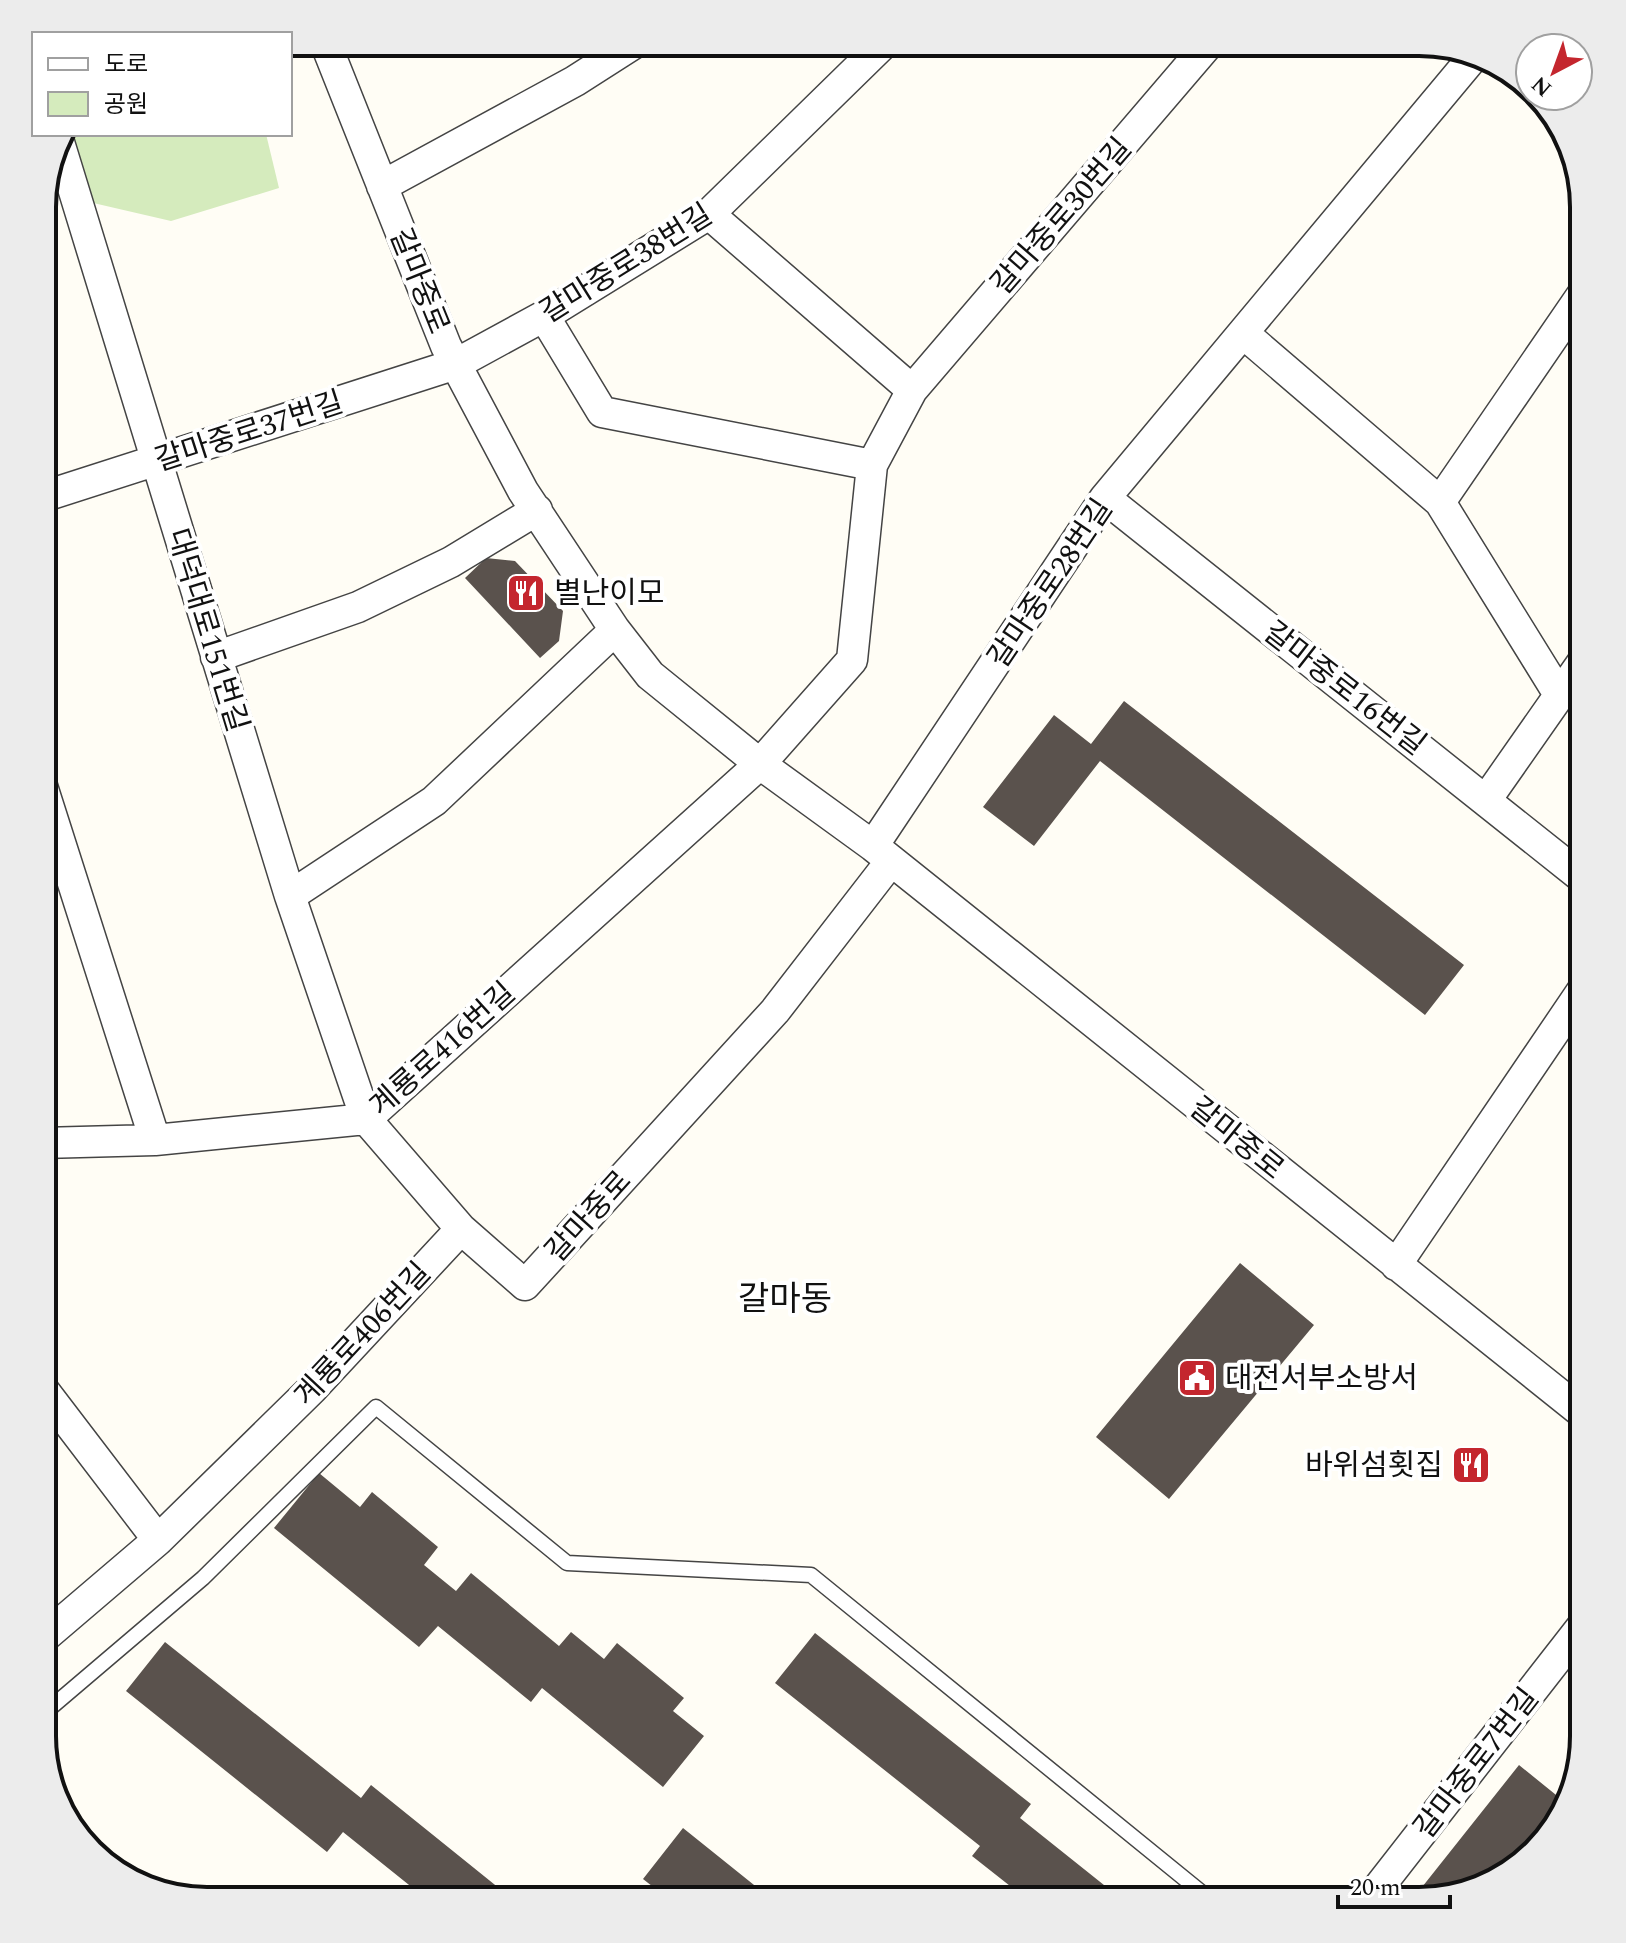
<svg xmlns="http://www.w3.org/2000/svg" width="1626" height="1943" viewBox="0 0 1626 1943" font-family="Spectral,'Noto Sans KR',serif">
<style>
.green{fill:#d5ebbd}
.building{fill:#5a524d}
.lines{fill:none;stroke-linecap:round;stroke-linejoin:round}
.lane-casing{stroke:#444;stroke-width:17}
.street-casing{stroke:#444;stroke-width:33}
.lane{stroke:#fff;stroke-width:14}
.street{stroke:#fff;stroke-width:30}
.labels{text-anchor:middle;stroke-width:8;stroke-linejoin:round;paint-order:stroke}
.street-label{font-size:30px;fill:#111;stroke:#fff}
.poi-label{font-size:30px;fill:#111;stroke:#fff;text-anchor:start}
.quarter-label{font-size:34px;fill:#111;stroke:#fff}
.rim{fill:none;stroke:#111;stroke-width:4}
</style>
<rect width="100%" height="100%" fill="#fffdf5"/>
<!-- green -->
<path class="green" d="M 63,134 L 266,134 L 279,188 L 171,221 L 76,199 Z"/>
<!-- building -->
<path class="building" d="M 486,558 L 515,561 L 563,611 L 559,641 L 540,658 L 465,578 Z
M 1124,701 L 1464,965 L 1425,1015 L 1100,761 L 1034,846 L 983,807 L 1054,715 L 1091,744 Z
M 1240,1263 L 1314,1325 L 1169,1499 L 1096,1437 Z
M 319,1473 L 360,1507 L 372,1492 L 438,1547 L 424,1565 L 456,1591 L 471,1573 L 559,1646 L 571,1632 L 604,1659 L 617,1643 L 684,1698 L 673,1711 L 704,1736 L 663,1787 L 542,1688 L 531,1702 L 438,1626 L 419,1647 L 274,1528 Z
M 815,1633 L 1031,1804 L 1020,1818 L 1124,1901 L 1029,1901 L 972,1856 L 980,1846 L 775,1683 Z
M 165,1642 L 361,1798 L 371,1785 L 515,1901 L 429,1901 L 343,1832 L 327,1852 L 126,1691 Z
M 1519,1765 L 1566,1803 L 1562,1818 L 1511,1873 L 1419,1901 L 1411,1901 Z
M 683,1828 L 774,1901 L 671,1901 L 643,1879 Z"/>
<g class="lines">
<defs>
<path id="lane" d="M 42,1715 L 203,1578 L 376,1407 L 567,1563 L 811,1575 L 1212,1901"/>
<path id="street" d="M 325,42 L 446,346 L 523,491 L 615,630 L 650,675 L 760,764 L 873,846 L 1584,1414
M 58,139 L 290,896 L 366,1119 L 461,1229 L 525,1285 L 775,1011 L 891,861
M 382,186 L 575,81 L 636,42
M 709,214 L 912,390
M 544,316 L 602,412 L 872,465
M 1243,333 L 1440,502 L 1560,696
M 42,497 L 456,364 L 544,316 L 709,214 L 885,42
M 1105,498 L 1584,879
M 1440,502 L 1584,292
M 216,657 L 358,607 L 451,562 L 537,510
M 42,786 L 155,1140
M 1486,800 L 1584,660
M 873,846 L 1105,498 L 1474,56
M 290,896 L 434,801 L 615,630
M 42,1143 L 155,1140 L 366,1119 L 760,764 L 852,660 L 872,465 L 912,390 L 1210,42
M 1396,1265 L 1584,988
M 42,1388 L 158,1540
M 42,1639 L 158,1540 L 312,1389 L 461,1229
M 1368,1901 L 1584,1624"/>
</defs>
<!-- lane casing -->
<use href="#lane" class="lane-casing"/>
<!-- street casing -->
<use href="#street" class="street-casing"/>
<!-- lane -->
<use href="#lane" class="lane"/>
<!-- street -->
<use href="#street" class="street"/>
</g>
<!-- icons -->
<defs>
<symbol id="restaurant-square" viewBox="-11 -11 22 22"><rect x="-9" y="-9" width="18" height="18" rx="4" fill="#c4262e" stroke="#fff"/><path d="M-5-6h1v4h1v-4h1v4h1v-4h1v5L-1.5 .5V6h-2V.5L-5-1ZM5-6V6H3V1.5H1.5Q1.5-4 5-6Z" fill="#fff"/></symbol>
<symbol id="civic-square" viewBox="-11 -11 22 22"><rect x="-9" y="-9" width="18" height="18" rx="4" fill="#c4262e" stroke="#fff"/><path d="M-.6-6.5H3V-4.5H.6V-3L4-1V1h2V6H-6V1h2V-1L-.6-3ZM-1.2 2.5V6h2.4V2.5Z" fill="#fff"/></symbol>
</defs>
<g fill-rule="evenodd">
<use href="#restaurant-square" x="504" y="571" width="44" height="44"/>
<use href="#civic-square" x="1175" y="1356" width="44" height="44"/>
<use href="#restaurant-square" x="1449" y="1443" width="44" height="44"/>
</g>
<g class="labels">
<!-- street labels -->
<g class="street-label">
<text transform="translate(1061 216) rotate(-49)" y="10">갈마중로30번길</text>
<text transform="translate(626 263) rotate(-32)" y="10">갈마중로38번길</text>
<text transform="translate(420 281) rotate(68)" y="10">갈마중로</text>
<text transform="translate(249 431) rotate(-18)" y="10">갈마중로37번길</text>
<text transform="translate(1050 583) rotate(-56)" y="10">갈마중로28번길</text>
<text transform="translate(208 630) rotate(73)" y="10">대덕대로151번길</text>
<text transform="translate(1345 688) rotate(38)" y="10">갈마중로16번길</text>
<text transform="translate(442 1049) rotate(-42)" y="10">계룡로416번길</text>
<text transform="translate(1237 1138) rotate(39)" y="10">갈마중로</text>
<text transform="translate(588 1216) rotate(-48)" y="10">갈마중로</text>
<text transform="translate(362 1334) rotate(-47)" y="10">계룡로406번길</text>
<text transform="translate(1476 1763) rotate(-52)" y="10">갈마중로7번길</text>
</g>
<!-- poi labels -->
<g class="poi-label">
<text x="554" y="603">별난이모</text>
<text x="1225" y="1388">대전서부소방서</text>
<text x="1443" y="1475" text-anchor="end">바위섬횟집</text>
</g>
<!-- quarter labels -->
<g class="quarter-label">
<text x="785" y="1310">갈마동</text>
</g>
</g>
<!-- crop -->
<path d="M0 0H1626V1943H0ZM207 56H1419A151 151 0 0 1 1570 207V1736A151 151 0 0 1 1419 1887H207A151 151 0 0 1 56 1736V207A151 151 0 0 1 207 56Z" fill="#ececec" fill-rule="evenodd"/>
<path class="rim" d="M207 56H1419A151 151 0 0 1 1570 207V1736A151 151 0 0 1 1419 1887H207A151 151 0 0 1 56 1736V207A151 151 0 0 1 207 56Z"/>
<!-- legend -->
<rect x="32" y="32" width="260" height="104" fill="#ffffff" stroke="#a0a0a0" stroke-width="2"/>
<rect x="48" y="58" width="40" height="12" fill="#ffffff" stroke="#a0a0a0" stroke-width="2"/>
<text x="104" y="72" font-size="24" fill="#111111">도로</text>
<rect x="48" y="92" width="40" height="24" fill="#d5ebbd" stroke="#a0a0a0" stroke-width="2"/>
<text x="104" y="112" font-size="24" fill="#111111">공원</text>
<!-- north arrow -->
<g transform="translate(1554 72) rotate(221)"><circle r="38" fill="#ffffff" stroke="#a0a0a0" stroke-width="2"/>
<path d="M0-6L14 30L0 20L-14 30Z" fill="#c4262e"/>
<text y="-12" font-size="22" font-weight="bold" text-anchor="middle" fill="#111111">N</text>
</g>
<!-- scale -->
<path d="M1338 1895v12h112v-12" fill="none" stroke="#111111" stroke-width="4"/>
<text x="1350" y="1895" font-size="24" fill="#111111" stroke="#ffffff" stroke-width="6" paint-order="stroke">20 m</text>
</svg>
